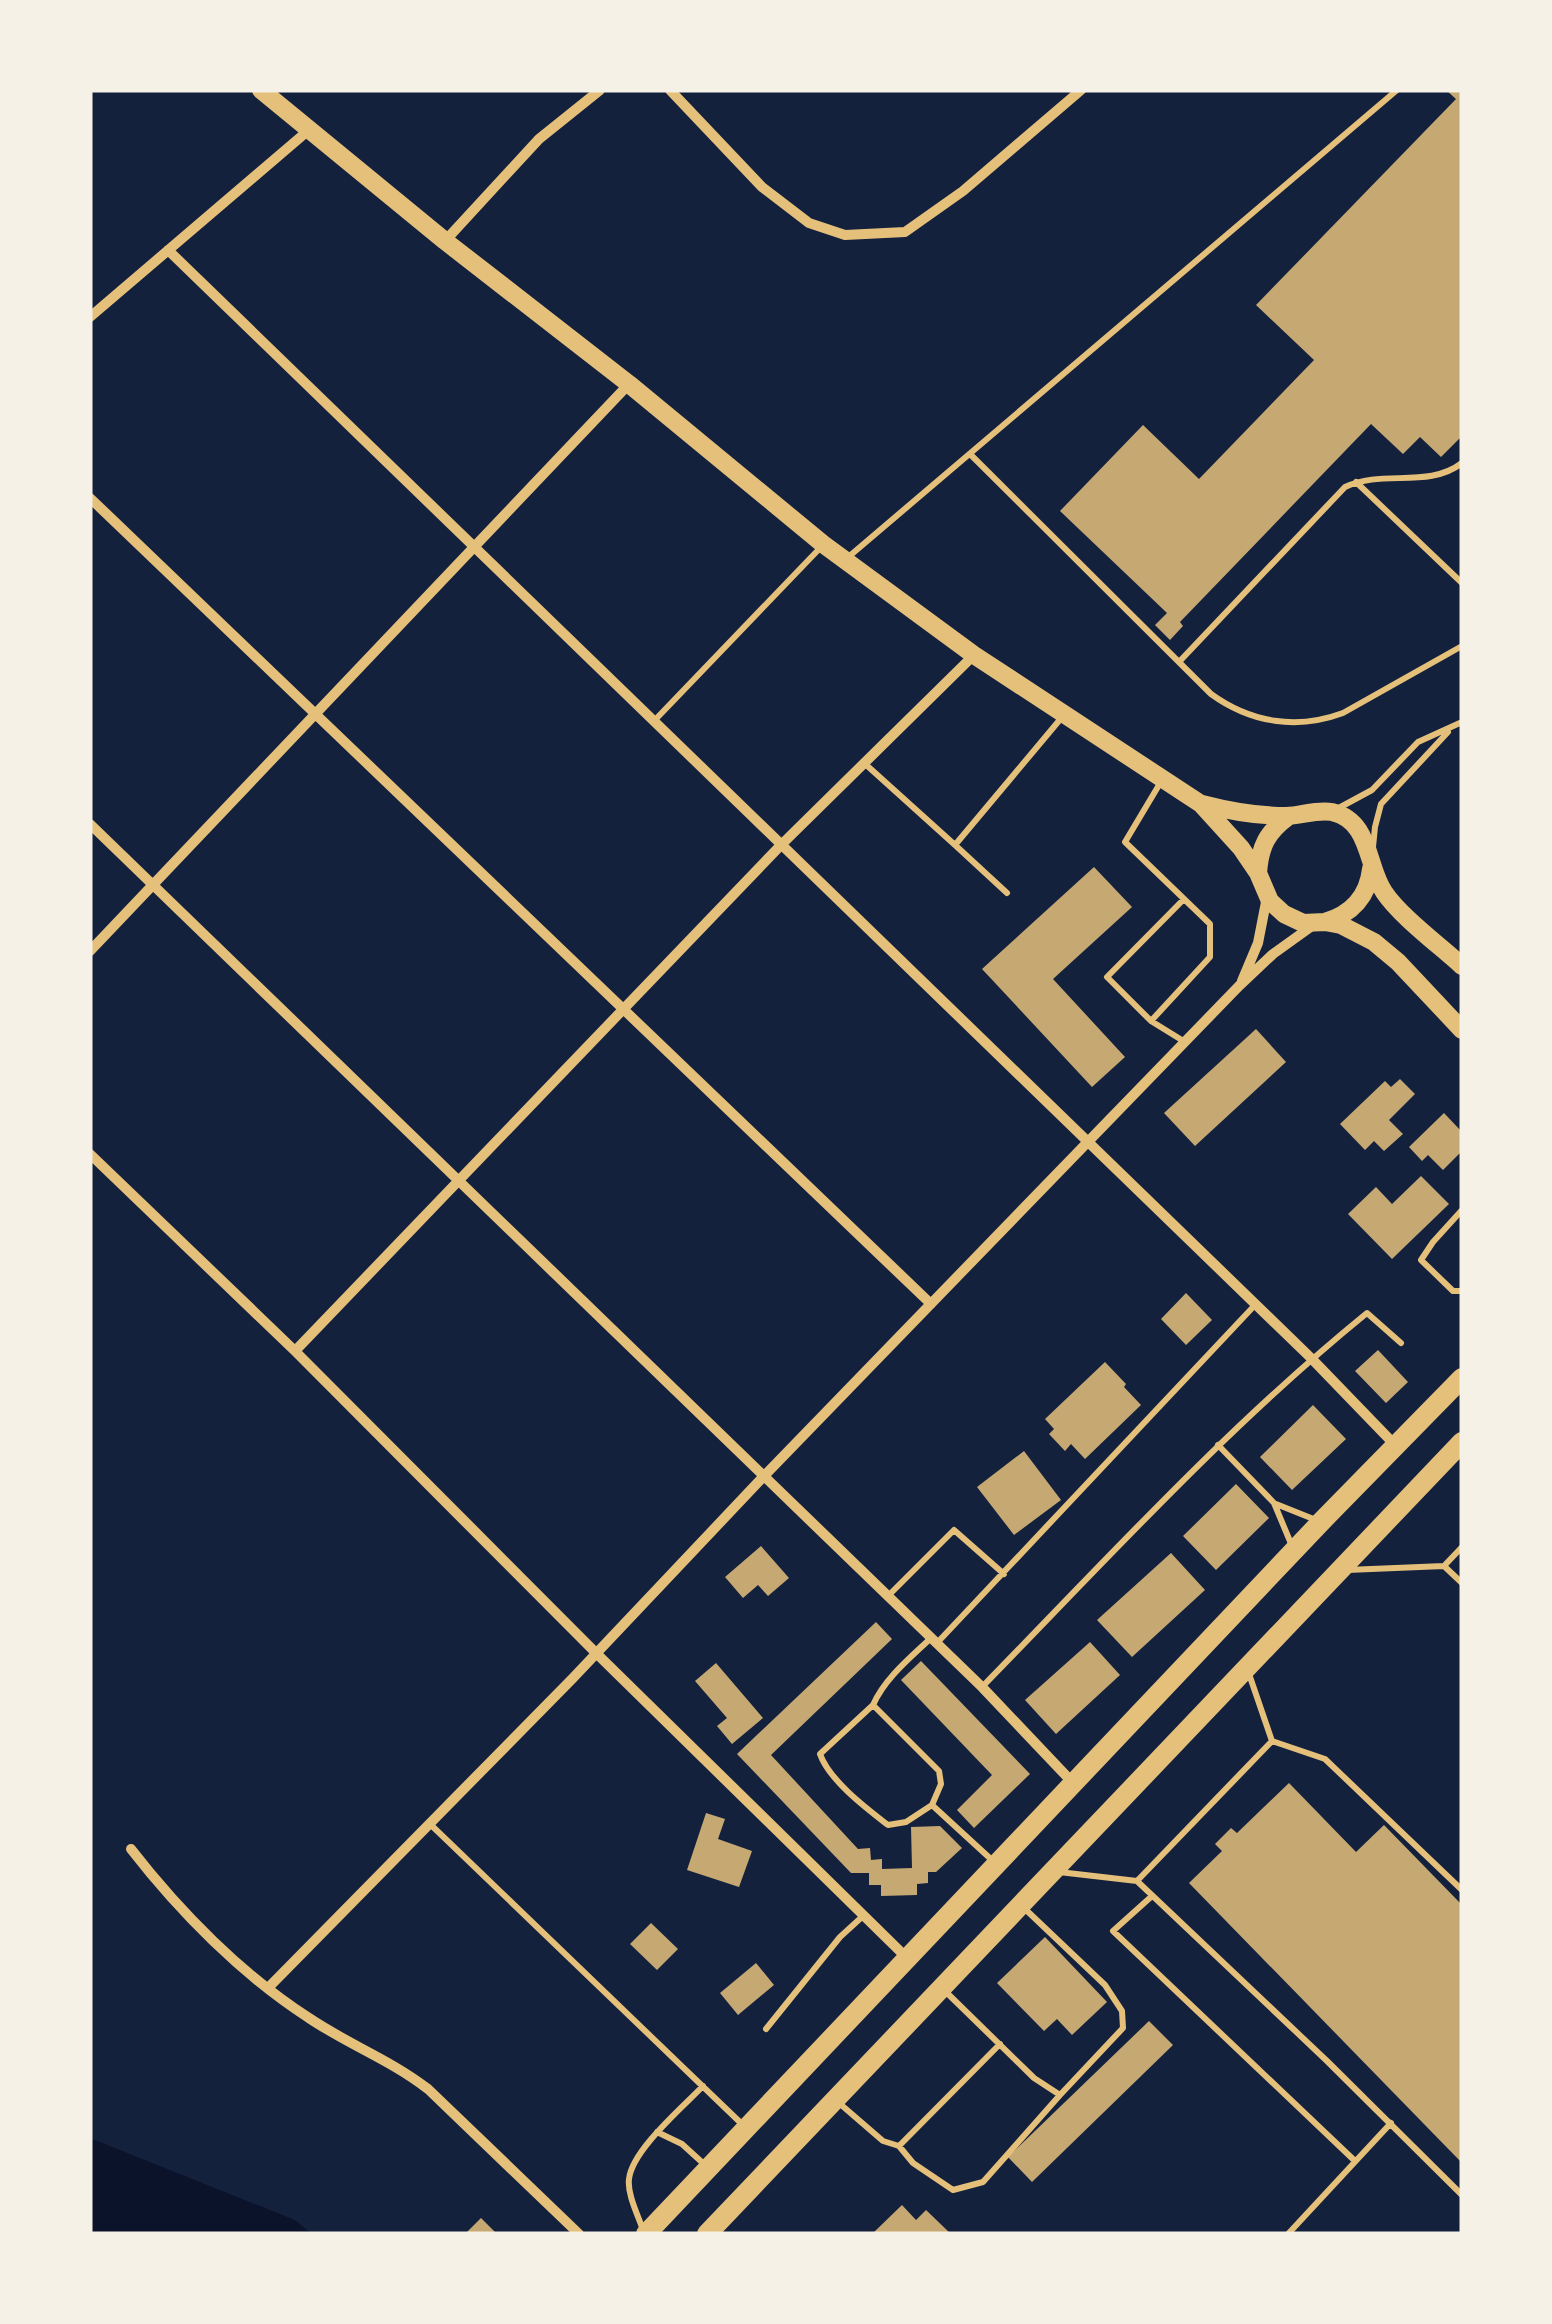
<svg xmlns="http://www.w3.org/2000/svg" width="1552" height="2324" viewBox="0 0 1552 2324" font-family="Rubik,sans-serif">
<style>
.water{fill:#0b132b}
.building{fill:#c6a872}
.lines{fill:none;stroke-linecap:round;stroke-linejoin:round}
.service{stroke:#e5c07b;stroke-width:6}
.minor{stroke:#e5c07b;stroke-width:10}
.secondary{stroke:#e5c07b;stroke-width:18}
.trunk{stroke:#e5c07b;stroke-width:20}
</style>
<rect width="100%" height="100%" fill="#14213d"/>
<!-- water -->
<path class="water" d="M 90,2138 L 295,2220 L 312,2234 L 90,2234 Z"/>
<!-- building -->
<path class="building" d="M 1446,90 L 1462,90 L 1462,436 L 1441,457 L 1420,437 L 1403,454 L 1371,424 L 1180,622 L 1183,626 L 1170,640 L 1155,625 L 1167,613 L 1060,511 L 1143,425 L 1199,479 L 1314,360 L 1256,305 L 1456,99 Z
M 1094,867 L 1132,907 L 1053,979 L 1125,1057 L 1092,1087 L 982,969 Z
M 1256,1029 L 1286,1062 L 1195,1146 L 1164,1113 Z
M 1400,1079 L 1415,1094 L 1389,1120 L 1403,1134 L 1384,1151 L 1374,1141 L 1365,1150 L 1340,1124 L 1385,1081 L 1391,1087 Z
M 1444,1113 L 1462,1132 L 1462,1151 L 1443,1170 L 1428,1155 L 1422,1161 L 1409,1147 Z
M 1421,1176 L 1449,1204 L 1392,1259 L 1348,1214 L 1376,1187 L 1392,1204 Z
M 1186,1293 L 1212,1320 L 1186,1345 L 1161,1319 Z
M 1378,1350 L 1408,1382 L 1386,1403 L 1355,1371 Z
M 1105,1362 L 1126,1384 L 1124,1387 L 1141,1405 L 1085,1459 L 1071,1444 L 1065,1451 L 1049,1434 L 1054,1429 L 1045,1419 Z
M 1313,1405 L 1346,1439 L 1292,1490 L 1260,1457 Z
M 1024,1451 L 1061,1500 L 1014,1535 L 977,1487 Z
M 1236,1484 L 1269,1518 L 1216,1570 L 1183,1536 Z
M 761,1546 L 789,1578 L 768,1596 L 758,1585 L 743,1598 L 725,1577 Z
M 1171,1553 L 1205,1590 L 1132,1657 L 1097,1620 Z
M 876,1622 L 892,1639 L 771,1755 L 858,1849 L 870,1848 L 871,1860 L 882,1859 L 882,1869 L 912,1868 L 911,1827 L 940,1826 L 962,1848 L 936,1872 L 928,1872 L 928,1883 L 917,1884 L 917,1895 L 881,1896 L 881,1885 L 869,1885 L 869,1873 L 851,1873 L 737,1754 Z
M 1090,1642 L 1120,1675 L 1056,1734 L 1025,1700 Z
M 921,1661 L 1030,1774 L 974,1828 L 957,1810 L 992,1775 L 901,1680 Z
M 716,1663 L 763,1718 L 732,1744 L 717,1726 L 727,1718 L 695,1681 Z
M 1289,1783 L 1356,1852 L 1384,1825 L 1462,1905 L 1462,2163 L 1189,1883 L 1222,1851 L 1215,1844 L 1231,1828 L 1237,1833 Z
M 706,1813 L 725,1819 L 718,1839 L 752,1851 L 739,1887 L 687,1870 Z
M 651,1923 L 678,1949 L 657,1970 L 630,1944 Z
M 1045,1937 L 1107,2002 L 1072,2035 L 1057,2019 L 1044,2031 L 997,1983 Z
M 756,1963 L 774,1985 L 738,2015 L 720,1993 Z
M 1149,2021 L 1173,2045 L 1032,2182 L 1008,2157 Z
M 902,2205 L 916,2220 L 926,2210 L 951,2234 L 872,2234 Z
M 481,2218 L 497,2234 L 465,2234 Z"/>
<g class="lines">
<!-- service -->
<path class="service" d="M 970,454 L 1211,694 C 1251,723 1297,730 1343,713 L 1462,646
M 1356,482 L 1462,583
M 846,559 L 1397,90
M 1179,662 L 1345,487 C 1383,469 1428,489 1462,463
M 654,721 L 822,546
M 863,762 L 955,845 L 1063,716
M 1162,780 L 1125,842 L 1210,924 L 1210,957 L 1151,1021 L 1185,1042
M 1335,810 L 1372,790 L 1418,742 L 1462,722
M 955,845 L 1007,893
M 1373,847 L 1375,827 L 1381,804 L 1448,732
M 1151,1021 L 1107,977 L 1184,899
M 1462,1210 L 1433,1242 L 1421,1260 L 1453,1291 L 1462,1291
M 1218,1445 L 1274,1503 L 1292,1546
M 1276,1504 L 1316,1520
M 1444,1566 L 1462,1583
M 1347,1570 L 1444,1566 L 1462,1547
M 888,1596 L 954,1530 L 1004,1574
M 931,1638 C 910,1658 885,1678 873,1705 L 939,1771 L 941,1784 L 932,1805 L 993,1861
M 937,1643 L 1255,1305
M 1248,1671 L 1272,1741
M 983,1686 C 1107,1559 1228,1426 1367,1313 L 1401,1343
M 873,1705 L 820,1754 C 829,1780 866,1808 888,1825 L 906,1822 L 932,1805
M 1272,1741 L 1325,1759 L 1462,1890
M 430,1824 L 745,2127
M 1059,1872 L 1137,1881 L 1327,2061 L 1462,2195
M 1137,1881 L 1272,1741
M 1152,1896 L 1113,1931 L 1355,2161
M 945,1991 L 1034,2078 L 1060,2095 L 1123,2028 L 1122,2011 L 1105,1985 L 1024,1908
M 766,2029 L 840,1937 L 863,1916
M 839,2103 L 883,2141 L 899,2146 L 913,2163 L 953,2190 L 983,2182 L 1060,2095
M 657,2132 L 682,2144 L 705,2165
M 899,2146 L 1000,2044
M 644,2233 C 639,2217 627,2195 629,2179 C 632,2150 683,2107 703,2086
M 1288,2234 L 1391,2123"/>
<!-- minor -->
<path class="minor" d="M 670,90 L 762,187 L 809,223 L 845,235 L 905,232 L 963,191 L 1081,90
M 445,241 L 539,139 L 600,90
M 168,250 L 1311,1358 L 1396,1446
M 90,317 L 310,129
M 90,498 L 931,1304
M 90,824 L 982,1687 L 1073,1783
M 90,951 L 629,384
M 1242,981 L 1258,943 L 1267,897
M 90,1154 L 295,1351 L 596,1653 L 908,1959
M 295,1351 L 781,845 L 974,655
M 131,1849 C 180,1912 242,1975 309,2018 C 349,2045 389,2059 428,2089 L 579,2234
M 268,1988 L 573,1678 L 764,1476 L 1239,986 L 1273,954 L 1312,926"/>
<!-- secondary -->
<path class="secondary" d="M 261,90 L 445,241 L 629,384 L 823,544 L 974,655 L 1201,804 L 1241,848 L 1258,873 L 1270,901 L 1284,914 L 1303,923 L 1325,922 L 1341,925 L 1374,942 L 1398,962 L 1462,1030
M 1202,804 C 1229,811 1257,816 1286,816 C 1301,816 1316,809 1332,812 C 1371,821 1366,865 1384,892 C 1400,916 1439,945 1462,966
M 1258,873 C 1260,846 1267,832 1289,816
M 1325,922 C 1352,914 1368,896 1371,869"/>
<!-- trunk -->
<path class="trunk" d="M 646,2234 L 1321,1522 L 1462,1378
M 707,2234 L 1462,1442"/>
</g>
<!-- border -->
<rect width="1552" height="2324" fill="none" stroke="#f6f1e7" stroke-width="185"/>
</svg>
